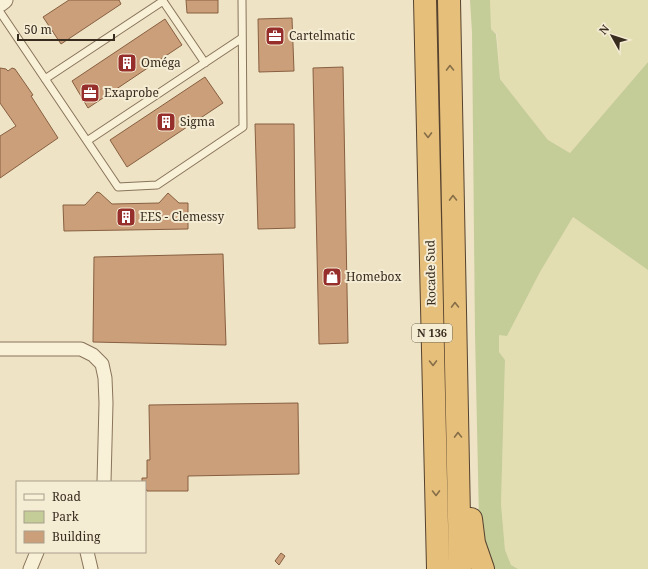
<svg xmlns="http://www.w3.org/2000/svg" width="648" height="569" viewBox="0 0 648 569" font-family="'Noto Serif',serif">
<style>
.farmland{fill:#e3ddb2}
.green{fill:#c4cc98}
.building{fill:#cb9f7a;stroke:#875f41}
.lines{fill:none;stroke-linecap:round;stroke-linejoin:round}
.service-casing{stroke:#88745b;stroke-width:9}
.minor-casing{stroke:#88745b;stroke-width:15}
.tertiary-casing{stroke:#88745b;stroke-width:19}
.trunk-casing{stroke:#56422f;stroke-width:24}
.service{stroke:#f8f0d7;stroke-width:7}
.minor{stroke:#f8f0d7;stroke-width:13}
.tertiary{stroke:#f8f0d7;stroke-width:17}
.trunk{stroke:#e6bf7a;stroke-width:22}
.oneway{stroke:#866e48}
.labels{text-anchor:middle;stroke-width:4;stroke-linejoin:round;paint-order:stroke}
.shield{fill:#f5ecd4;stroke:#716655;stroke-width:1}
.shield-label{font-size:11px;font-weight:bold;fill:#382c1f}
.poi-label{font-size:12px;fill:#382c1f;stroke:#f5ecd4;text-anchor:start}
.street-label{font-size:12px;fill:#382c1f;stroke:#f5ecd4}
</style>
<rect width="100%" height="100%" fill="#eee3c4"/>
<!-- farmland -->
<path class="farmland" d="M 490,0 L 648,0 L 648,62 L 570,153 L 548,140 L 500,79 L 497,34 L 491,29 Z
M 573,217 L 648,270 L 648,569 L 518,569 L 511,565 L 505,550 L 501,504 L 505,360 L 499,352 L 499,334 L 507,336 L 540,272 Z"/>
<!-- green -->
<path class="green" d="M 470,0 L 490,0 L 491,29 L 496,34 L 500,79 L 548,140 L 570,153 L 648,62 L 648,270 L 573,217 L 540,272 L 507,336 L 499,335 L 499,352 L 505,360 L 501,504 L 505,550 L 511,565 L 518,569 L 489,569 L 479,519 L 475,333 L 472,32 Z"/>
<!-- building -->
<path class="building" d="M 69,0 L 119,0 L 121,4 L 61,44 L 43,17 Z
M 186,0 L 218,0 L 218,13 L 187,13 Z
M 292,18 L 294,71 L 259,72 L 258,19 Z
M 165,19 L 182,45 L 88,108 L 72,81 Z
M 343,67 L 348,343 L 319,344 L 313,68 Z
M 0,68 L 6,69 L 8,71 L 12,68 L 15,69 L 33,95 L 31,96 L 58,138 L 0,178 L 0,136 L 16,126 L 0,103 Z
M 205,77 L 223,103 L 127,167 L 110,140 Z
M 255,124 L 294,124 L 295,228 L 258,229 Z
M 97,192 L 100,193 L 112,204 L 159,203 L 168,193 L 179,203 L 188,203 L 188,229 L 64,231 L 63,205 L 85,205 Z
M 223,254 L 226,345 L 93,342 L 94,257 Z
M 298,403 L 299,474 L 188,476 L 188,491 L 147,491 L 147,490 L 145,490 L 145,482 L 142,482 L 142,478 L 147,478 L 147,460 L 150,460 L 149,405 Z
M 281,553 L 285,556 L 279,565 L 275,561 Z"/>
<g class="lines">
<defs>
<path id="service" d="M 0,12 L 118,187 L 157,185 L 243,127 L 242,0
M 45,79 L 163,1 L 205,63
M 87,141 L 242,38"/>
<path id="minor" d="M 0,349 L 81,349 L 93,355 L 102,364 L 105,378 L 106,403 L 104,482
M 87,552 L 91,569
M 30,569 L 37,552"/>
<path id="tertiary" d="M 0,3 L 4,0"/>
<path id="trunk" d="M 425,0 L 438,569
M 449,0 L 460,569
M 471,519 L 474,543 L 483,569"/>
</defs>
<!-- service casing -->
<use href="#service" class="service-casing"/>
<!-- minor casing -->
<use href="#minor" class="minor-casing"/>
<!-- tertiary casing -->
<use href="#tertiary" class="tertiary-casing"/>
<!-- trunk casing -->
<use href="#trunk" class="trunk-casing"/>
<!-- service -->
<use href="#service" class="service"/>
<!-- minor -->
<use href="#minor" class="minor"/>
<!-- tertiary -->
<use href="#tertiary" class="tertiary"/>
<!-- trunk -->
<use href="#trunk" class="trunk"/>
</g>
<!-- one-way arrows -->
<defs><path id="oneway-chevron" d="M-2-3.5L2.5 0L-2 3.5" fill="none" stroke-width="1.6" stroke-linecap="round" stroke-linejoin="round"/></defs>
<g class="oneway">
<use href="#oneway-chevron" transform="translate(450 68) rotate(-91)"/>
<use href="#oneway-chevron" transform="translate(428 135) rotate(89)"/>
<use href="#oneway-chevron" transform="translate(453 198) rotate(-91)"/>
<use href="#oneway-chevron" transform="translate(455 305) rotate(-91)"/>
<use href="#oneway-chevron" transform="translate(433 363) rotate(89)"/>
<use href="#oneway-chevron" transform="translate(458 435) rotate(-91)"/>
<use href="#oneway-chevron" transform="translate(436 493) rotate(89)"/>
</g>
<!-- icons -->
<defs>
<symbol id="office-square" viewBox="-11 -11 22 22"><rect x="-9" y="-9" width="18" height="18" rx="4" fill="#962e2b" stroke="#f5ecd4"/><path d="M-6-3h4V-5.5h4V-3h4V5H-6ZM-1-4.5V-3h2v-1.5ZM-6 0V1H6V0Z" fill="#fff"/></symbol>
<symbol id="building-square" viewBox="-11 -11 22 22"><rect x="-9" y="-9" width="18" height="18" rx="4" fill="#962e2b" stroke="#f5ecd4"/><path d="M-4-6H4V6H1V3H-1V6H-4ZM-2.5-4.3h1.7v1.8h-1.7ZM.8-4.3h1.7v1.8H.8ZM-2.5-1h1.7V.8h-1.7ZM.8-1h1.7V.8H.8Z" fill="#fff"/></symbol>
<symbol id="shop-square" viewBox="-11 -11 22 22"><rect x="-9" y="-9" width="18" height="18" rx="4" fill="#962e2b" stroke="#f5ecd4"/><path d="M-5-2.5h2.3a2.7 3.5 0 0 1 5.4 0H5L5.5 6h-11ZM-1.5-2.5h3a1.5 2.3 0 0 0-3 0Z" fill="#fff"/></symbol>
</defs>
<g fill-rule="evenodd">
<use href="#office-square" x="264" y="25" width="22" height="22"/>
<use href="#building-square" x="116" y="52" width="22" height="22"/>
<use href="#office-square" x="79" y="82" width="22" height="22"/>
<use href="#building-square" x="155" y="111" width="22" height="22"/>
<use href="#building-square" x="115" y="206" width="22" height="22"/>
<use href="#shop-square" x="321" y="266" width="22" height="22"/>
</g>
<g class="labels">
<!-- shield labels -->
<rect class="shield" x="412" y="324" width="40" height="18" rx="3"/>
<g class="shield-label">
<text x="432" y="337">N 136</text>
</g>
<!-- poi labels -->
<g class="poi-label">
<text x="289" y="40">Cartelmatic</text>
<text x="141" y="67">Oméga</text>
<text x="104" y="97">Exaprobe</text>
<text x="180" y="126">Sigma</text>
<text x="140" y="221">EES - Clemessy</text>
<text x="346" y="281">Homebox</text>
</g>
<!-- street labels -->
<g class="street-label">
<text transform="translate(431 273) rotate(-91)" y="4">Rocade Sud</text>
</g>
</g>
<!-- legend -->
<rect x="16" y="481" width="130" height="72" fill="#f5ecd4" stroke="#a99f8c"/>
<rect x="24" y="494" width="20" height="6" fill="#f8f0d7" stroke="#a99f8c"/>
<text x="52" y="501" font-size="12" fill="#382c1f">Road</text>
<rect x="24" y="511" width="20" height="12" fill="#c4cc98" stroke="#a99f8c"/>
<text x="52" y="521" font-size="12" fill="#382c1f">Park</text>
<rect x="24" y="531" width="20" height="12" fill="#cb9f7a" stroke="#a99f8c"/>
<text x="52" y="541" font-size="12" fill="#382c1f">Building</text>
<!-- north arrow -->
<g transform="translate(612 36) rotate(309)" stroke="#f5ecd4" stroke-width="3" paint-order="stroke">
<path d="M0-3L7 15L0 10L-7 15Z" fill="#382c1f"/>
<text y="-6" font-size="11" font-weight="bold" text-anchor="middle" fill="#382c1f">N</text>
</g>
<!-- scale -->
<path d="M18 34v6h96v-6" fill="none" stroke="#382c1f" stroke-width="2"/>
<text x="24" y="34" font-size="12" fill="#382c1f" stroke="#f5ecd4" stroke-width="3" paint-order="stroke">50 m</text>
</svg>
